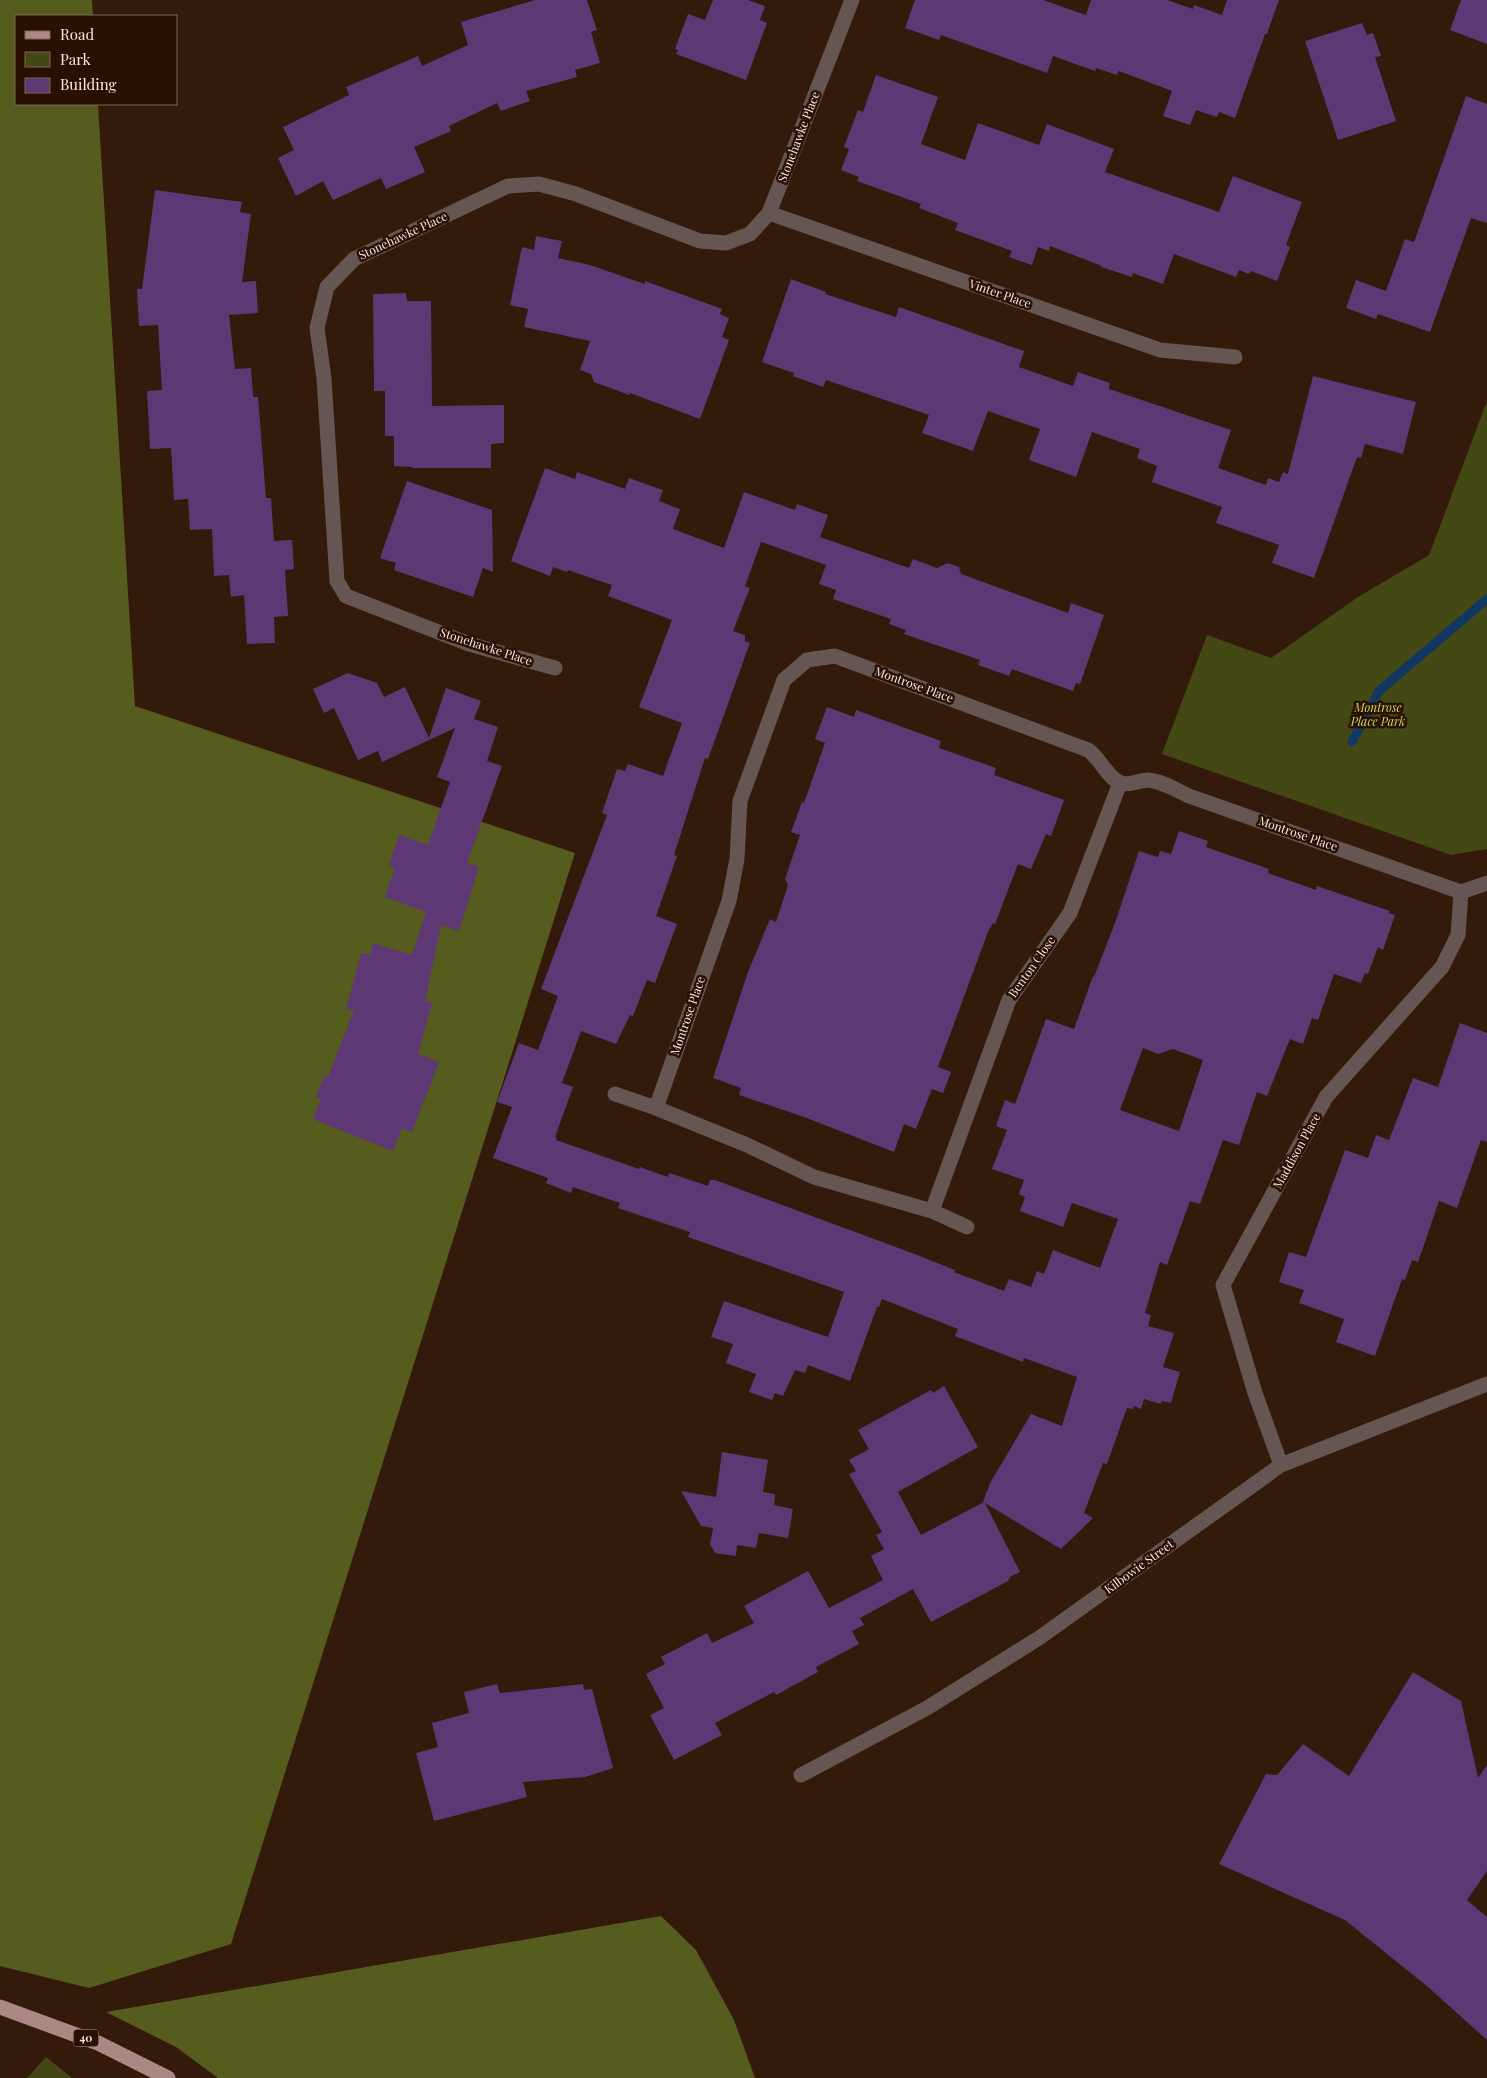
<svg xmlns="http://www.w3.org/2000/svg" width="1487" height="2078" viewBox="0 0 1487 2078" font-family="'Playfair Display',serif">
<style>
.green{fill:#434815}
.forest{fill:#565c1d}
.lines{fill:none;stroke-linecap:round;stroke-linejoin:round}
.stream{stroke:#103862;stroke-width:9}
.building{fill:#5e3775;fill-rule:evenodd}
.street{stroke:#655654;stroke-width:15}
.primary{stroke:#aa8985;stroke-width:15}
.labels{text-anchor:middle;stroke-width:5;stroke-linejoin:round;paint-order:stroke}
.shield{fill:#291003;stroke:#bba79d;stroke-width:1}
.shield-label{font-size:11px;font-weight:bold;fill:#fae8df}
.street-label{font-size:12px;fill:#fae8df;stroke:#291003}
.park-label{font-size:12px;font-style:italic;fill:#cbd767;stroke:#291003}
</style>
<rect width="100%" height="100%" fill="#331a0b"/>
<!-- green -->
<path class="green" d="M 1487,401 L 1487,849 L 1451,855 L 1162,754 L 1207,635 L 1271,658 L 1358,597 L 1429,555 Z
M 46,2057 L 72,2078 L 27,2078 Z"/>
<!-- forest -->
<path class="forest" d="M 0,0 L 92,0 L 93,16 L 16,16 L 16,104 L 98,104 L 135,706 L 575,853 L 231,1944 L 89,1988 L 0,1966 Z
M 661,1916 L 696,1950 L 734,2020 L 755,2078 L 218,2078 L 176,2047 L 106,2012 Z"/>
<g class="lines">
<!-- stream -->
<path class="stream" d="M 1352,742 L 1379,691 L 1487,599"/>
</g>
<!-- building -->
<path class="building" d="M 535,0 L 587,0 L 597,30 L 591,32 L 600,63 L 575,70 L 577,77 L 526,91 L 530,101 L 501,111 L 497,103 L 449,126 L 451,131 L 414,147 L 425,172 L 386,189 L 381,178 L 333,200 L 323,181 L 296,196 L 278,158 L 294,150 L 283,127 L 349,95 L 346,87 L 418,56 L 422,66 L 468,45 L 461,22 Z
M 713,0 L 748,0 L 765,6 L 760,20 L 767,23 L 746,80 L 676,54 L 678,50 L 675,49 L 688,14 L 705,20 Z
M 915,0 L 1043,0 L 1086,15 L 1091,0 L 1167,0 L 1193,9 L 1194,5 L 1222,15 L 1227,0 L 1279,0 L 1267,34 L 1265,34 L 1235,118 L 1219,112 L 1217,117 L 1196,110 L 1190,125 L 1163,116 L 1172,91 L 1119,71 L 1117,75 L 1096,68 L 1095,71 L 1053,56 L 1047,73 L 941,35 L 939,40 L 905,28 Z
M 1461,0 L 1487,0 L 1487,44 L 1450,30 Z
M 1362,23 L 1367,35 L 1373,33 L 1381,56 L 1375,57 L 1396,121 L 1338,140 L 1305,41 Z
M 876,75 L 938,97 L 921,144 L 965,160 L 978,123 L 1039,145 L 1047,124 L 1114,149 L 1105,172 L 1219,212 L 1233,176 L 1302,202 L 1286,245 L 1290,247 L 1277,281 L 1251,271 L 1249,274 L 1239,270 L 1236,277 L 1174,254 L 1163,284 L 1133,273 L 1132,277 L 1101,267 L 1102,266 L 1050,246 L 1049,251 L 1038,247 L 1032,265 L 1009,257 L 1012,251 L 955,230 L 958,223 L 919,208 L 921,204 L 857,181 L 859,177 L 841,170 L 849,149 L 844,147 L 858,110 L 863,112 Z
M 1466,96 L 1487,104 L 1487,223 L 1471,218 L 1430,332 L 1378,314 L 1376,319 L 1346,308 L 1356,280 L 1386,291 L 1405,239 L 1414,242 Z
M 155,190 L 242,202 L 240,212 L 251,214 L 242,282 L 256,281 L 258,313 L 229,315 L 235,369 L 251,368 L 253,397 L 258,397 L 266,498 L 271,498 L 274,541 L 292,540 L 294,569 L 285,570 L 288,616 L 274,617 L 275,643 L 247,644 L 244,595 L 231,597 L 229,575 L 214,576 L 212,529 L 190,530 L 188,499 L 174,500 L 171,448 L 150,449 L 147,391 L 162,390 L 158,325 L 139,326 L 137,289 L 142,289 Z
M 536,236 L 562,241 L 558,258 L 590,265 L 645,284 L 645,281 L 722,309 L 720,314 L 729,318 L 722,337 L 729,340 L 700,419 L 630,393 L 629,395 L 594,382 L 591,374 L 580,370 L 590,341 L 524,327 L 528,309 L 510,305 L 522,247 L 534,250 Z
M 791,279 L 826,292 L 825,294 L 896,317 L 899,307 L 1024,351 L 1019,367 L 1073,386 L 1078,372 L 1110,383 L 1109,389 L 1231,430 L 1218,468 L 1266,485 L 1268,478 L 1279,482 L 1283,472 L 1288,474 L 1313,376 L 1416,402 L 1403,454 L 1365,444 L 1361,458 L 1357,457 L 1314,578 L 1272,563 L 1279,545 L 1216,523 L 1222,507 L 1152,482 L 1157,466 L 1137,458 L 1140,449 L 1092,432 L 1076,477 L 1029,460 L 1040,429 L 988,411 L 973,451 L 922,433 L 929,415 L 826,380 L 823,387 L 793,376 L 794,373 L 762,362 Z
M 406,293 L 407,301 L 431,301 L 432,406 L 504,405 L 504,443 L 491,444 L 491,468 L 412,468 L 412,467 L 394,466 L 394,436 L 385,436 L 385,391 L 374,391 L 373,294 Z
M 545,468 L 575,479 L 577,472 L 625,489 L 629,478 L 663,490 L 659,501 L 680,509 L 673,529 L 724,548 L 744,492 L 795,510 L 797,504 L 828,515 L 820,537 L 909,568 L 913,559 L 937,568 L 948,563 L 959,567 L 961,574 L 1068,613 L 1071,603 L 1104,615 L 1080,684 L 1076,683 L 1073,691 L 1012,669 L 1009,676 L 978,665 L 980,660 L 904,634 L 906,630 L 889,624 L 891,619 L 833,599 L 836,590 L 819,584 L 826,565 L 761,542 L 745,586 L 750,588 L 733,631 L 745,635 L 745,641 L 750,643 L 708,759 L 705,758 L 674,855 L 677,856 L 656,916 L 677,924 L 655,983 L 647,980 L 633,1016 L 630,1015 L 616,1044 L 581,1031 L 562,1083 L 573,1087 L 555,1137 L 557,1138 L 556,1140 L 639,1169 L 640,1167 L 668,1177 L 669,1173 L 708,1186 L 710,1180 L 715,1180 L 912,1253 L 955,1270 L 954,1272 L 1004,1291 L 1009,1279 L 1031,1287 L 1037,1271 L 1044,1274 L 1053,1250 L 1100,1268 L 1118,1219 L 1072,1203 L 1063,1227 L 1020,1211 L 1025,1197 L 1019,1194 L 1024,1180 L 992,1169 L 1007,1130 L 996,1126 L 1005,1100 L 1015,1104 L 1046,1019 L 1074,1029 L 1093,976 L 1094,977 L 1115,923 L 1139,851 L 1158,857 L 1160,851 L 1171,854 L 1179,831 L 1208,841 L 1206,847 L 1269,869 L 1268,873 L 1316,890 L 1317,886 L 1390,911 L 1389,913 L 1395,915 L 1383,950 L 1378,947 L 1368,974 L 1365,973 L 1361,983 L 1334,974 L 1318,1020 L 1312,1018 L 1303,1044 L 1290,1039 L 1267,1096 L 1257,1092 L 1239,1145 L 1223,1140 L 1200,1204 L 1190,1201 L 1167,1265 L 1160,1262 L 1145,1313 L 1151,1315 L 1148,1326 L 1174,1333 L 1163,1367 L 1180,1372 L 1171,1403 L 1162,1401 L 1161,1404 L 1144,1399 L 1141,1409 L 1134,1406 L 1133,1409 L 1127,1408 L 1107,1464 L 1103,1463 L 1084,1513 L 1093,1518 L 1061,1549 L 985,1503 L 1020,1572 L 1010,1577 L 1008,1581 L 931,1622 L 913,1589 L 860,1618 L 864,1625 L 852,1631 L 859,1644 L 816,1667 L 818,1672 L 776,1695 L 774,1692 L 715,1723 L 722,1735 L 674,1760 L 650,1715 L 664,1708 L 646,1674 L 665,1664 L 661,1657 L 707,1633 L 712,1643 L 754,1623 L 744,1606 L 808,1571 L 829,1608 L 883,1580 L 871,1556 L 884,1549 L 876,1535 L 882,1532 L 849,1474 L 856,1471 L 849,1460 L 869,1449 L 858,1430 L 931,1390 L 933,1393 L 944,1386 L 978,1447 L 898,1492 L 921,1535 L 984,1502 L 983,1502 L 990,1483 L 1031,1414 L 1062,1426 L 1077,1377 L 1024,1358 L 1023,1362 L 955,1336 L 958,1329 L 882,1299 L 879,1307 L 877,1307 L 850,1381 L 808,1365 L 805,1373 L 795,1370 L 783,1396 L 775,1393 L 772,1400 L 749,1392 L 756,1374 L 726,1363 L 733,1344 L 711,1337 L 724,1301 L 828,1337 L 844,1292 L 688,1237 L 690,1232 L 618,1208 L 620,1203 L 573,1187 L 571,1193 L 546,1183 L 548,1178 L 493,1158 L 512,1107 L 497,1102 L 519,1043 L 538,1050 L 558,996 L 541,989 L 607,815 L 602,813 L 617,769 L 625,771 L 628,764 L 663,776 L 682,723 L 639,707 L 672,620 L 608,596 L 612,585 L 568,570 L 567,572 L 553,567 L 550,576 L 511,561 ZM 1143,1048 L 1158,1054 L 1173,1049 L 1203,1060 L 1179,1131 L 1120,1110 Z
M 407,481 L 492,510 L 493,572 L 483,568 L 473,597 L 394,570 L 396,563 L 380,558 Z
M 348,673 L 377,683 L 384,697 L 405,687 L 429,738 L 446,688 L 481,701 L 474,719 L 498,727 L 487,761 L 502,766 L 467,863 L 479,867 L 459,931 L 441,925 L 425,1001 L 432,1003 L 418,1054 L 439,1062 L 412,1132 L 402,1128 L 393,1151 L 313,1119 L 321,1099 L 316,1097 L 325,1075 L 328,1077 L 354,1010 L 346,1009 L 361,953 L 370,955 L 373,943 L 412,955 L 426,912 L 385,897 L 395,868 L 389,865 L 399,835 L 428,845 L 450,782 L 437,777 L 455,728 L 382,762 L 378,751 L 358,760 L 334,708 L 324,713 L 313,689 Z
M 827,707 L 854,717 L 856,710 L 941,741 L 939,748 L 996,768 L 994,775 L 1064,800 L 1051,836 L 1046,834 L 1031,869 L 1018,864 L 995,924 L 993,923 L 988,932 L 938,1067 L 951,1072 L 943,1093 L 932,1089 L 916,1129 L 904,1124 L 894,1152 L 804,1117 L 739,1095 L 741,1088 L 713,1078 L 748,972 L 770,919 L 776,922 L 788,885 L 785,879 L 800,835 L 791,832 L 802,802 L 804,803 L 825,743 L 815,739 Z
M 1460,1023 L 1487,1033 L 1487,1142 L 1481,1140 L 1457,1208 L 1439,1201 L 1418,1262 L 1412,1260 L 1405,1280 L 1402,1279 L 1375,1356 L 1336,1342 L 1344,1319 L 1299,1303 L 1304,1290 L 1279,1282 L 1289,1252 L 1306,1257 L 1345,1150 L 1368,1158 L 1376,1135 L 1389,1140 L 1413,1078 L 1438,1087 Z
M 722,1452 L 768,1460 L 763,1492 L 775,1494 L 774,1505 L 793,1509 L 788,1538 L 759,1533 L 756,1548 L 737,1545 L 736,1556 L 715,1553 L 710,1544 L 713,1528 L 701,1526 L 681,1491 L 716,1497 Z
M 1413,1672 L 1461,1701 L 1478,1778 L 1487,1765 L 1487,1871 L 1467,1900 L 1487,1917 L 1487,2040 L 1428,1987 L 1345,1920 L 1219,1864 L 1266,1774 L 1277,1775 L 1303,1744 L 1349,1776 Z
M 497,1684 L 500,1693 L 583,1684 L 584,1690 L 592,1689 L 613,1768 L 585,1777 L 523,1782 L 527,1797 L 434,1821 L 416,1753 L 438,1747 L 432,1723 L 469,1713 L 464,1692 Z"/>
<g class="lines">
<!-- street -->
<path class="street" d="M 769,213 L 1160,350 L 1235,357
M 555,668 L 469,644 L 346,596 L 337,581 L 324,378 L 317,328 L 327,287 L 354,259 L 508,186 L 539,184 L 576,194 L 700,241 L 726,243 L 750,234 L 769,213 L 852,0
M 615,1094 L 656,1108 L 747,1145 L 814,1177 L 932,1211 L 967,1227
M 656,1108 L 729,901 L 737,859 L 740,801 L 784,680 L 807,660 L 835,656 L 1088,750 C 1101,759 1107,778 1121,783 C 1130,786 1139,780 1148,780 C 1162,781 1176,790 1189,796 L 1461,892
M 932,1211 L 1009,1000 L 1070,913 L 1120,783
M 1281,1465 L 1255,1393 L 1223,1285 L 1326,1097 L 1442,967 L 1458,935 L 1461,892 L 1487,883
M 801,1775 L 927,1708 L 1039,1638 L 1281,1465 L 1487,1384"/>
<!-- primary -->
<path class="primary" d="M 0,2007 L 98,2043 L 168,2078"/>
</g>
<g class="labels">
<!-- shield labels -->
<rect class="shield" x="73.5" y="2029.5" width="25" height="17" rx="4"/>
<g class="shield-label">
<text x="86" y="2042">40</text>
</g>
<!-- street labels -->
<g class="street-label">
<text transform="translate(799 137) rotate(-69)" y="4">Stonehawke Place</text>
<text transform="translate(403 236) rotate(-25)" y="4">Stonehawke Place</text>
<text transform="translate(1000 294) rotate(19)" y="4">Vinter Place</text>
<text transform="translate(486 647) rotate(18)" y="4">Stonehawke Place</text>
<text transform="translate(914 685) rotate(20)" y="4">Montrose Place</text>
<text transform="translate(1298 834) rotate(19)" y="4">Montrose Place</text>
<text transform="translate(1032 967) rotate(-55)" y="4">Benton Close</text>
<text transform="translate(688 1016) rotate(-71)" y="4">Montrose Place</text>
<text transform="translate(1297 1151) rotate(-61)" y="4">Maddison Place</text>
<text transform="translate(1139 1567) rotate(-36)" y="4">Kilbowie Street</text>
</g>
<!-- park labels -->
<g class="park-label">
<text x="1378" y="712">Montrose<tspan x="1378" dy="14">Place Park</tspan></text>
</g>
</g>
<!-- legend -->
<rect x="15" y="15" width="162" height="90" fill="#291003" stroke="#7d665b"/>
<rect x="25" y="31" width="25" height="8" fill="#aa8985" stroke="#7d665b"/>
<text x="60" y="40" font-size="15" fill="#fae8df">Road</text>
<rect x="25" y="52" width="25" height="15" fill="#434815" stroke="#7d665b"/>
<text x="60" y="65" font-size="15" fill="#fae8df">Park</text>
<rect x="25" y="78" width="25" height="15" fill="#5e3775" stroke="#7d665b"/>
<text x="60" y="90" font-size="15" fill="#fae8df">Building</text>
</svg>
